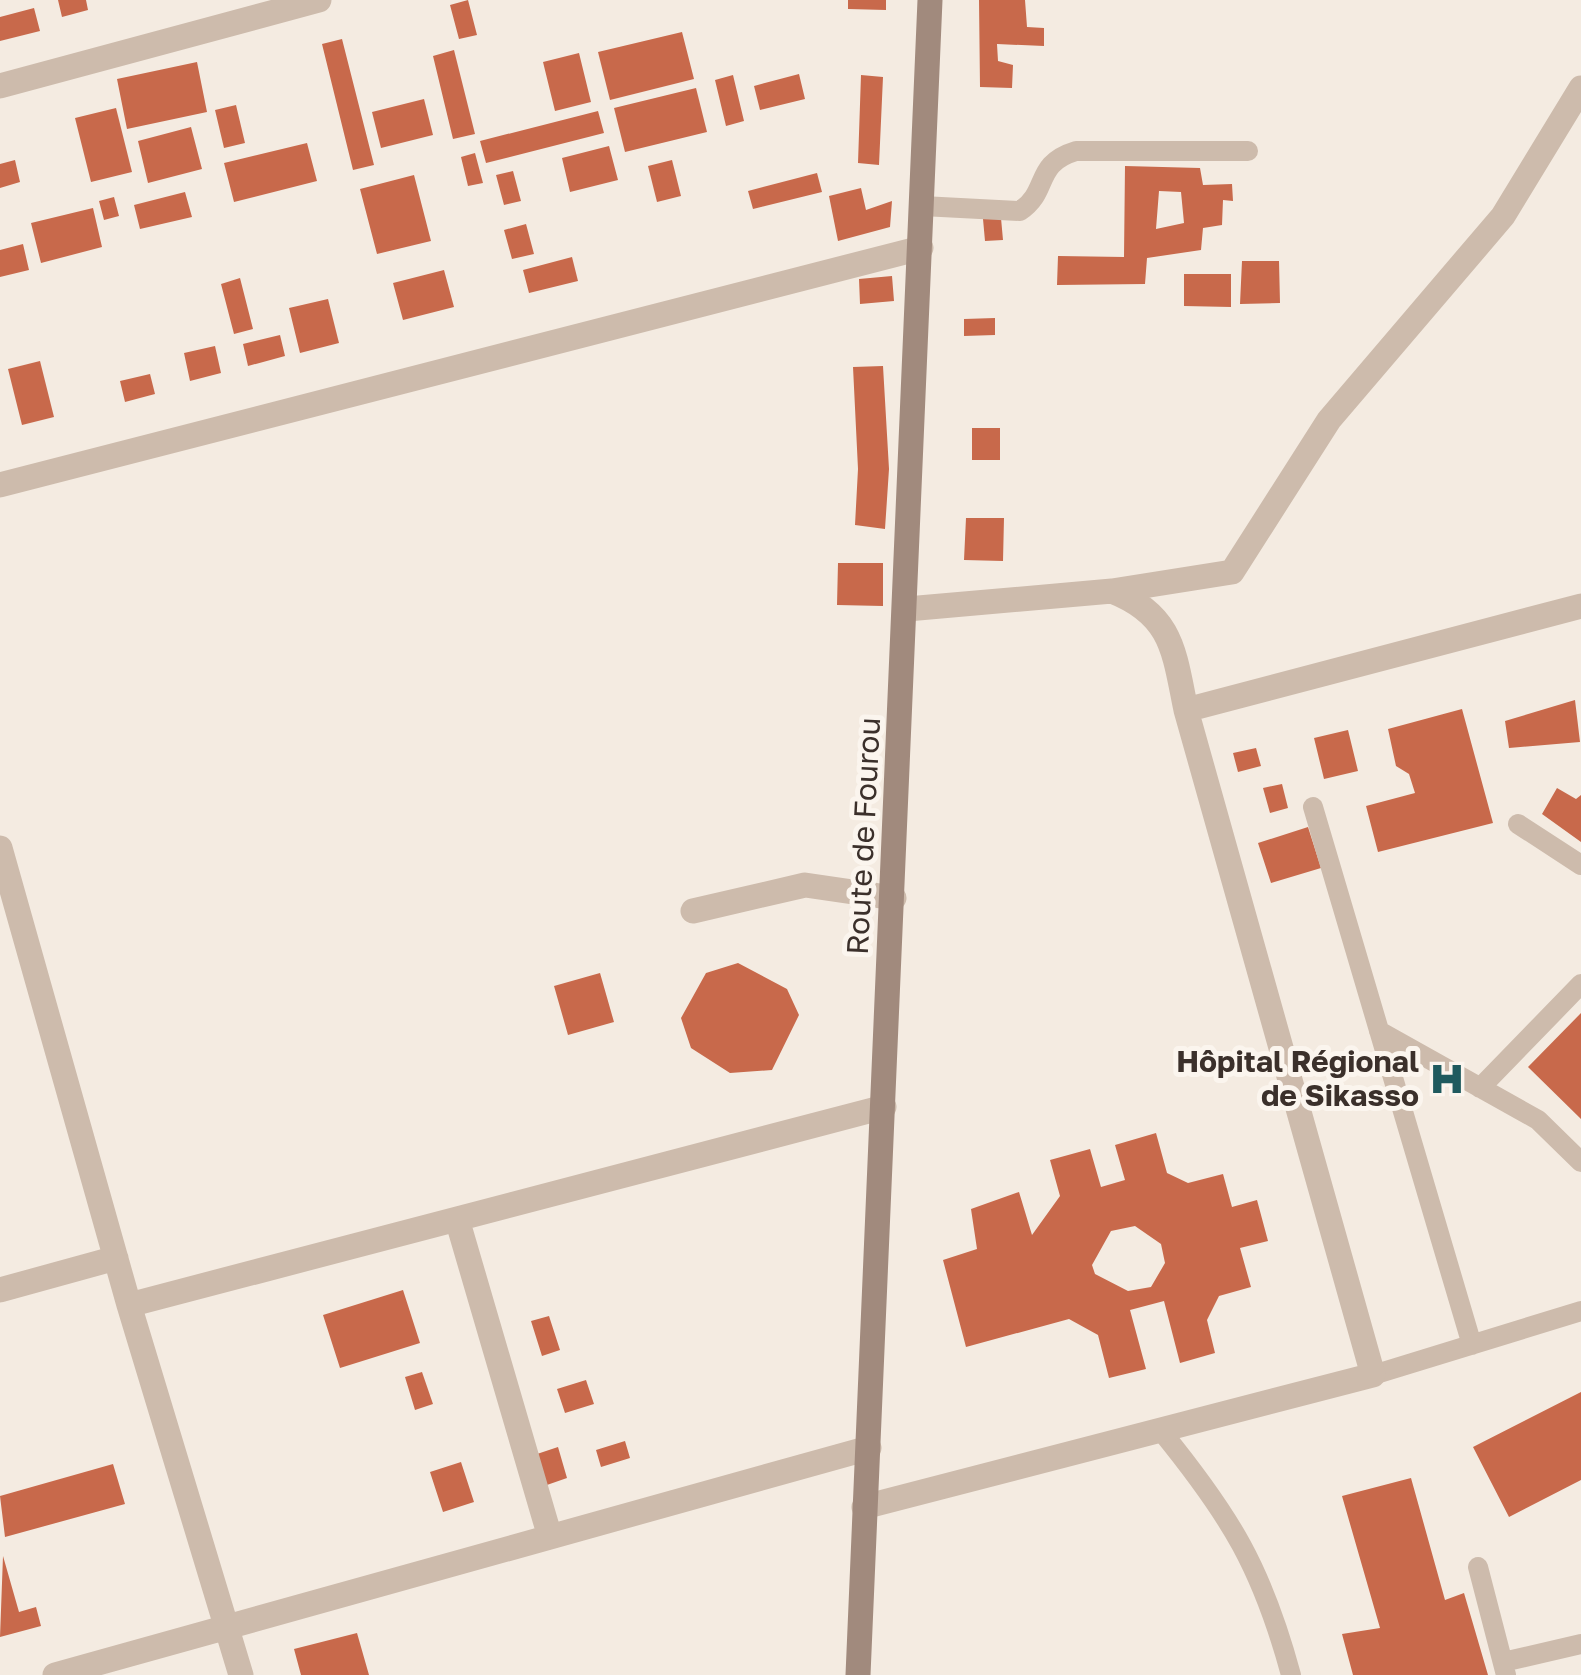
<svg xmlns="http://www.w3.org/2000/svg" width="1581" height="1675" viewBox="0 0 1581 1675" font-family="'Golos Text',sans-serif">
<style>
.building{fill:#c8694b;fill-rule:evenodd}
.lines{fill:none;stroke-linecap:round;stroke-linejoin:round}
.service{stroke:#cdbbac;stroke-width:20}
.minor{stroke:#cdbbac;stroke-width:25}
.secondary{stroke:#a18a7d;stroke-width:25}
.labels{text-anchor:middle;stroke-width:10;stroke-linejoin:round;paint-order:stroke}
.street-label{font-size:30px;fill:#3b302b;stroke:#fbf5ee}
.poi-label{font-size:30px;font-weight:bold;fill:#3b302b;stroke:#fbf5ee;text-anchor:end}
</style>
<rect width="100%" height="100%" fill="#f4ebe1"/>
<!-- building -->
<path class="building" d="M 58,0 L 86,0 L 88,10 L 62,17 Z
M 468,0 L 477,35 L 459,39 L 450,5 Z
M 848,0 L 886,0 L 886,10 L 848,9 Z
M 979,0 L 1025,0 L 1027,27 L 1044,28 L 1044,46 L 997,44 L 998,61 L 1013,65 L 1012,88 L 980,87 Z
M 34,8 L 40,31 L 0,41 L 0,17 Z
M 682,32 L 694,79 L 610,100 L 598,52 Z
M 342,39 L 374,165 L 353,170 L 322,44 Z
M 454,50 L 475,134 L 453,139 L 433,56 Z
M 579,53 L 591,102 L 555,111 L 543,62 Z
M 197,62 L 207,112 L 127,129 L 117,79 Z
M 799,74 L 805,99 L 760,110 L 754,86 Z
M 733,75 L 744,121 L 726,126 L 715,80 Z
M 861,75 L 883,77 L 879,165 L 858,163 Z
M 696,88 L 707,132 L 625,152 L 614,108 Z
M 424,99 L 433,135 L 381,148 L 372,112 Z
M 236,105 L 245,143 L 224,148 L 215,110 Z
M 116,108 L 132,172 L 91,182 L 75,118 Z
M 598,111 L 604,133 L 486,163 L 480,141 Z
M 191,127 L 202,169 L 148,183 L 138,141 Z
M 307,143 L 317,181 L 234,202 L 224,163 Z
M 609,146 L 618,180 L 570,192 L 562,158 Z
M 475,153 L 483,183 L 468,186 L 461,157 Z
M 15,160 L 20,182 L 0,188 L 0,164 Z
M 672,160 L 681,196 L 657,202 L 648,166 Z
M 1125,166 L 1200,168 L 1203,185 L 1232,184 L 1233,201 L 1223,200 L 1222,225 L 1203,228 L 1201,250 L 1147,258 L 1145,284 L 1057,285 L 1058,256 L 1124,257 ZM 1159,191 L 1181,192 L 1184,223 L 1156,229 Z
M 513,171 L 521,201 L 504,205 L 496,175 Z
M 817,173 L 822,192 L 753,209 L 748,191 Z
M 414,175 L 431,241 L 377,254 L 360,189 Z
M 861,188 L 866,210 L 892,201 L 890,227 L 838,241 L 829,196 Z
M 185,192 L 192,217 L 140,229 L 134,205 Z
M 114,197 L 119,216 L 104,220 L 99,201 Z
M 93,208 L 102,247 L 41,263 L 31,223 Z
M 1001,218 L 1003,240 L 985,241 L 983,219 Z
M 526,224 L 534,254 L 512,259 L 504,230 Z
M 23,244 L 29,270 L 0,277 L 0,250 Z
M 572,257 L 578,281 L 529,293 L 523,270 Z
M 1242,261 L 1279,261 L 1280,303 L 1240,304 Z
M 444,270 L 454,307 L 403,320 L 393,283 Z
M 1184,274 L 1231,274 L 1231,307 L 1184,306 Z
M 892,276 L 894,301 L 860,304 L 859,279 Z
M 240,278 L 253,329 L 234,334 L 221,284 Z
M 328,299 L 339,343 L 300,353 L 289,308 Z
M 995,318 L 995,335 L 964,336 L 964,319 Z
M 280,335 L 285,356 L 248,366 L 243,344 Z
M 215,346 L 221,373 L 190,381 L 184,353 Z
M 40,361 L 54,417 L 22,425 L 8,369 Z
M 883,366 L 889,469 L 885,529 L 855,525 L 858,469 L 853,367 Z
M 150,374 L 155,394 L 125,402 L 120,381 Z
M 972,428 L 1000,428 L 1000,460 L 972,460 Z
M 966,518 L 1004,518 L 1003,561 L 964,560 Z
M 838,563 L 883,563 L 883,606 L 837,605 Z
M 1575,700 L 1580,742 L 1509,748 L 1505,721 Z
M 1462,709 L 1493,823 L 1378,852 L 1366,806 L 1415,793 L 1409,774 L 1396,766 L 1388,729 Z
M 1348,730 L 1358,771 L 1324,779 L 1314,738 Z
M 1256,748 L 1261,766 L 1238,772 L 1233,753 Z
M 1282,784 L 1288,808 L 1270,813 L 1263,788 Z
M 1557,788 L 1576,799 L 1581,795 L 1581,842 L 1542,814 Z
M 1308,827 L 1321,868 L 1271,883 L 1258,843 Z
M 738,963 L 787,989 L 799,1015 L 772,1070 L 730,1073 L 691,1048 L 681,1018 L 706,973 Z
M 600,973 L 614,1022 L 568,1035 L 554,986 Z
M 1581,1013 L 1581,1119 L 1528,1067 Z
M 1156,1133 L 1167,1173 L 1188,1183 L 1223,1174 L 1232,1207 L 1257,1200 L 1268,1241 L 1240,1248 L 1251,1287 L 1219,1296 L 1207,1320 L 1215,1353 L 1180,1363 L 1164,1301 L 1130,1310 L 1146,1369 L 1109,1378 L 1098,1335 L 1069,1319 L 966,1347 L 943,1260 L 977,1249 L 971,1209 L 1019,1192 L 1032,1235 L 1060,1196 L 1050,1160 L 1090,1149 L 1101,1187 L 1125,1180 L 1115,1145 ZM 1135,1226 L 1161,1244 L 1165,1263 L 1151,1287 L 1128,1291 L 1095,1274 L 1092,1265 L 1111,1231 Z
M 403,1290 L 420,1343 L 340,1368 L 323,1315 Z
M 549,1316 L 560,1350 L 542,1356 L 531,1321 Z
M 422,1372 L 433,1404 L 415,1410 L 405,1377 Z
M 586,1380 L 594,1404 L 565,1413 L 557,1389 Z
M 1581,1392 L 1581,1480 L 1509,1517 L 1473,1447 Z
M 625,1441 L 630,1458 L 601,1467 L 596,1450 Z
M 558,1447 L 567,1478 L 544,1486 L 534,1455 Z
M 461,1462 L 474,1502 L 443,1512 L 430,1472 Z
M 113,1464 L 125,1504 L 5,1537 L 0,1496 Z
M 1411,1478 L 1445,1600 L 1464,1593 L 1488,1675 L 1353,1675 L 1342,1634 L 1380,1628 L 1342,1496 Z
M 3,1556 L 19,1612 L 36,1607 L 41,1626 L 0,1637 Z
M 357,1633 L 369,1675 L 301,1675 L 294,1649 Z"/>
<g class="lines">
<!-- service -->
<path class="service" d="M 922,206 L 1020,211 C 1050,191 1033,164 1076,151 L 1248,151
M 1313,807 L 1472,1345
M 1518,824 L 1581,865
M 1379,1031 L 1538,1120 L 1581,1162
M 1480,1088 L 1581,984
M 1373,1375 L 1581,1311
M 1162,1432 C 1231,1517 1262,1568 1291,1675
M 1478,1567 L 1506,1675
M 1503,1662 L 1581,1644"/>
<!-- minor -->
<path class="minor" d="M 0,86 L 319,0
M 0,485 L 921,248
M 1112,591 L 1232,572 L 1329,420 L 1503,216 L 1581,88
M 1186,710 L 1581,606
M 0,848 L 129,1305 L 241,1675
M 693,911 L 805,885 L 894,898
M 457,1219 L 550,1537
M 0,1290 L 116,1258
M 129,1305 L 884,1107
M 864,1507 L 1373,1375 L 1186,710 C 1174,652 1173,615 1112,591 L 907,609
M 55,1675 L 869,1448"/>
<!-- secondary -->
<path class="secondary" d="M 858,1675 L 930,0"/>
</g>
<!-- icons -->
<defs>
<symbol id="hospital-bare" viewBox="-9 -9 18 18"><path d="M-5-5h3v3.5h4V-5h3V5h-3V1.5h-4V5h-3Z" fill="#1f5a5e" stroke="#fbf5ee" stroke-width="2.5" paint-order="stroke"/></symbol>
</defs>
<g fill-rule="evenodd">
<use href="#hospital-bare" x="1422" y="1054" width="50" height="50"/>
</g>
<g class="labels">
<!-- street labels -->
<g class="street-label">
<text transform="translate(864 836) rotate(-87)" y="10">Route de Fourou</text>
</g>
<!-- poi labels -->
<g class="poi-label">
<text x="1419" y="1072">Hôpital Régional<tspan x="1419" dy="34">de Sikasso</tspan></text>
</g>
</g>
</svg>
